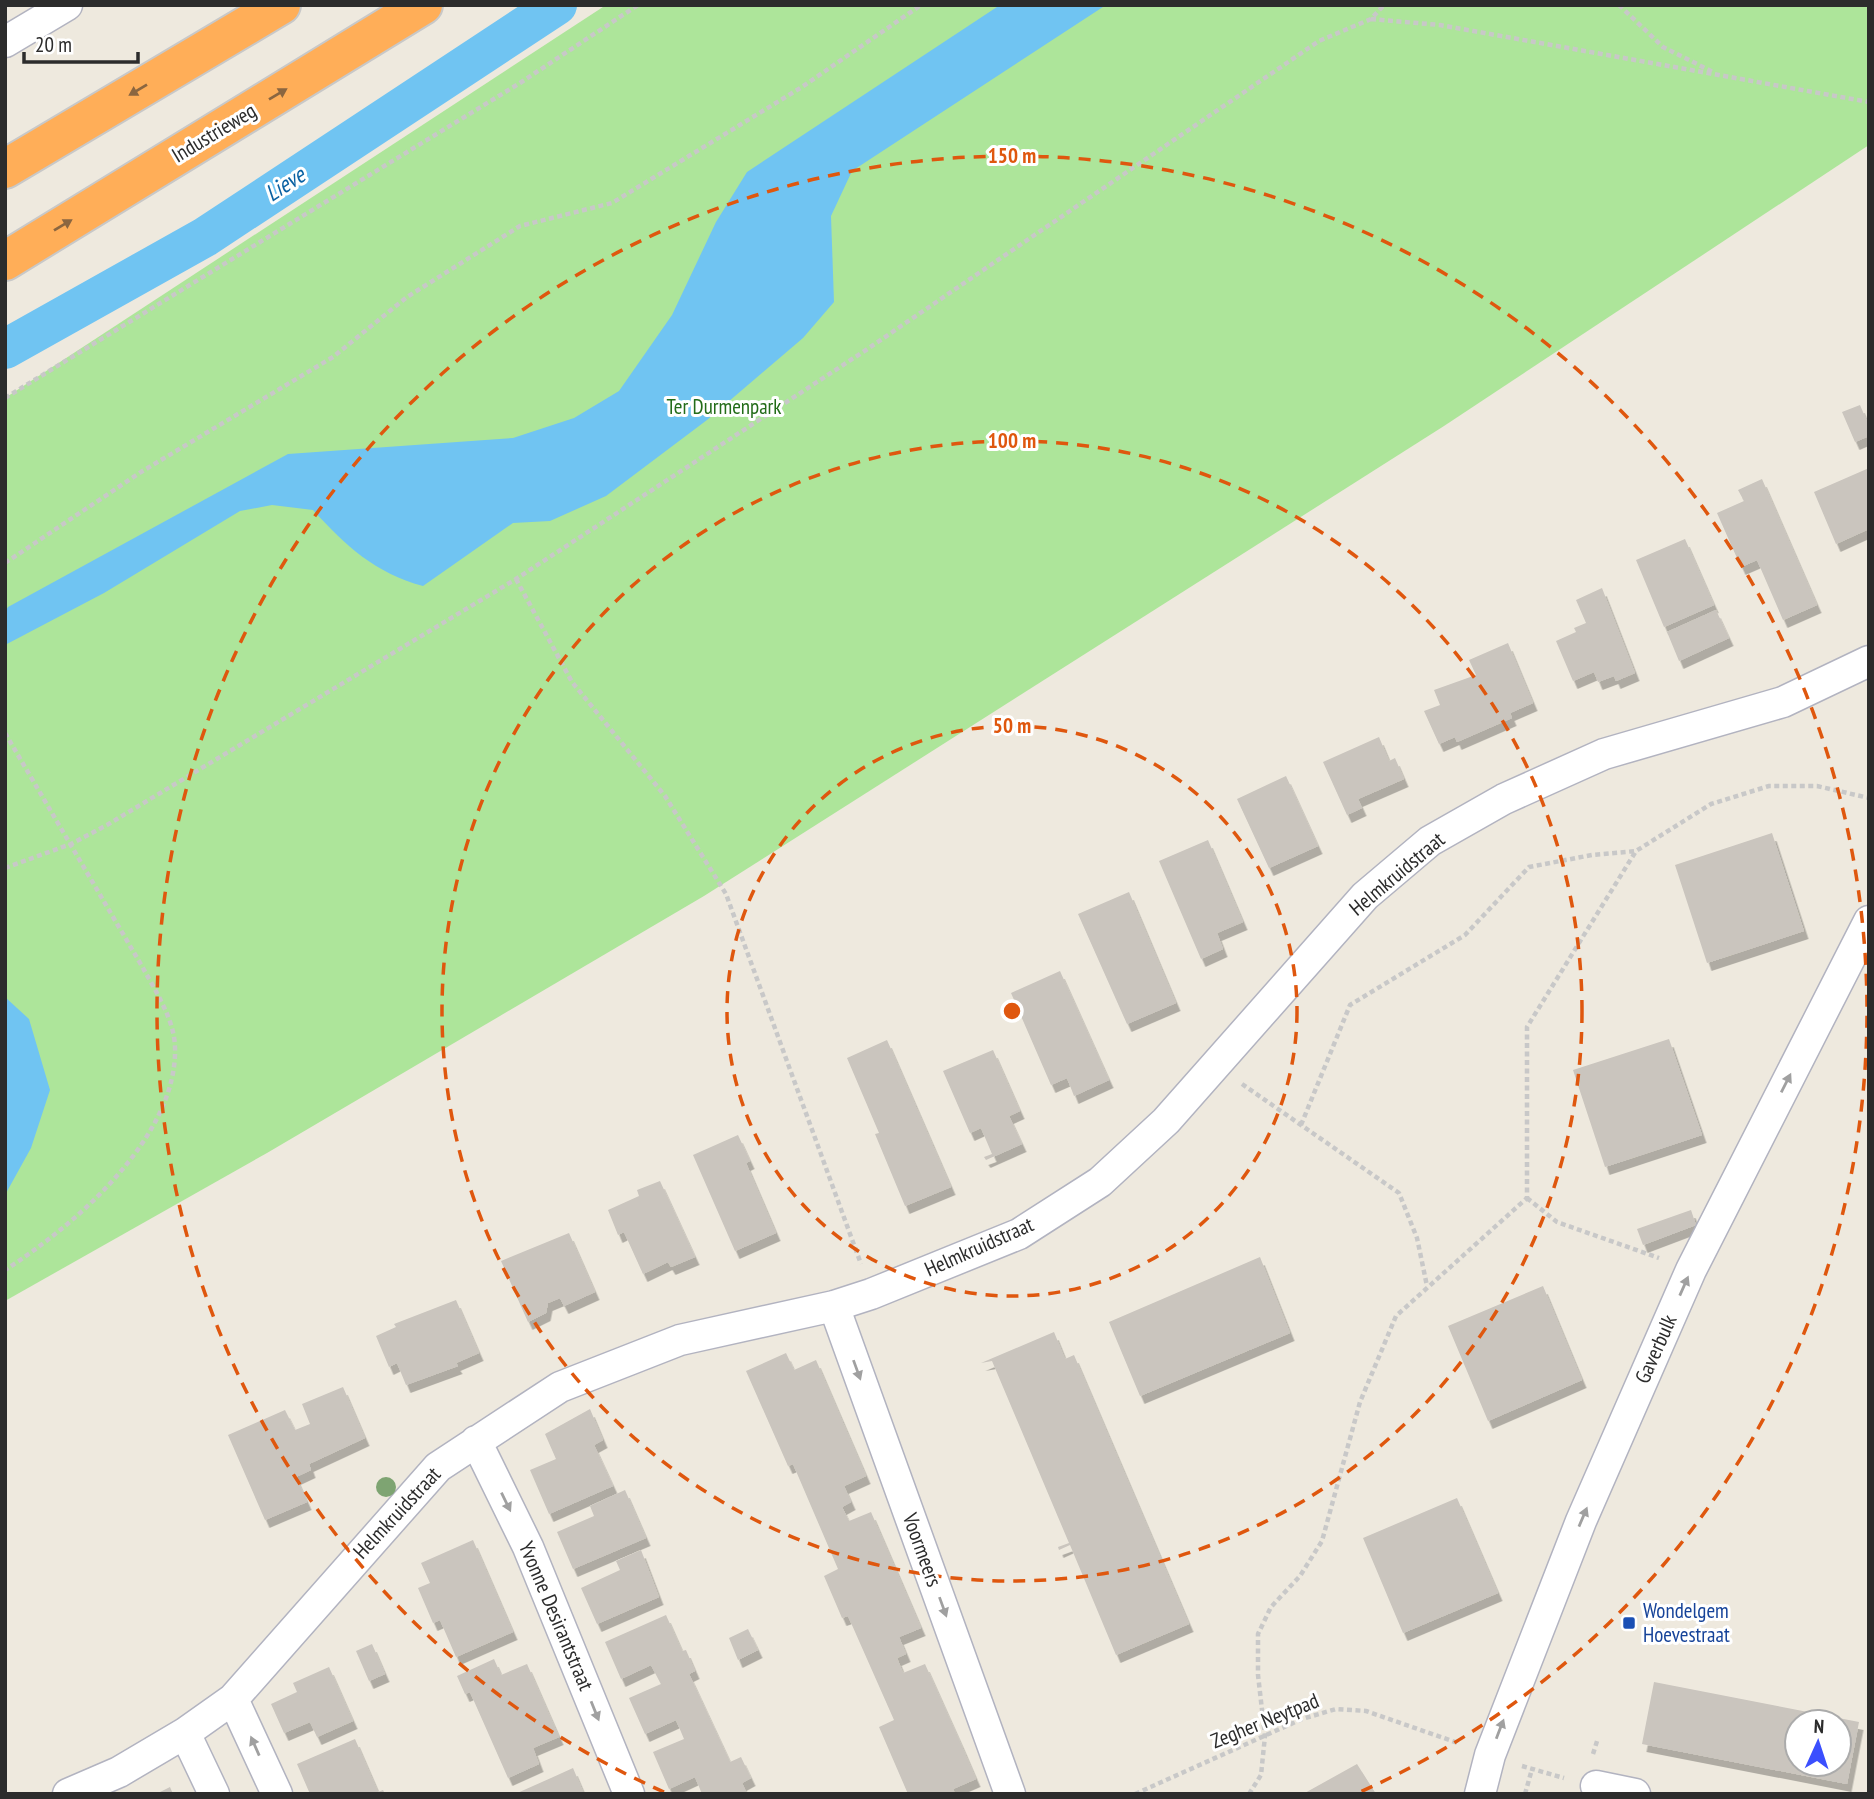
<svg xmlns="http://www.w3.org/2000/svg" width="1874" height="1799" viewBox="0 0 1874 1799" font-family="'PT Sans Narrow',sans-serif">
<style>
.green{fill:#ade59a}
.water{fill:#70c4f2}
.lines{fill:none;stroke-linecap:round;stroke-linejoin:round}
.canal{stroke:#70c4f2;stroke-width:40}
.building{fill:#cac5be;fill-rule:evenodd;filter:url(#shadow)}
.street-casing{stroke:#b2b3c0;stroke-width:33}
.highway-casing{stroke:#c8c8c8;stroke-width:42}
.path{stroke:#c8c8c8;stroke-width:4.5;stroke-dasharray:5 3.5;stroke-linecap:butt}
.street{stroke:#fff;stroke-width:30}
.highway{stroke:#ffae58;stroke-width:38}
.tree{fill:#7ea472}
.oneway{fill:#8b6640}
.oneway2{fill:#a0a0a0}
.ring{fill:none;stroke:#df570e;stroke-width:3.5;stroke-dasharray:12 9}
.transit-dot{fill:#1a4fb4;stroke:#fff;stroke-width:2.5}
.labels{text-anchor:middle;stroke-width:6;stroke-linejoin:round;paint-order:stroke}
.street-label{font-size:21px;fill:#2c2c2c;stroke:#fff}
.park-label{font-size:21px;fill:#236c19;stroke:#fff}
.transit-label{font-size:21px;fill:#164399;stroke:#fff;text-anchor:start}
.water-label{font-size:23px;font-style:italic;fill:#0a61a2;stroke:#fff}
.centre{fill:#df570e;stroke:#fff;stroke-width:3.5}
.ring-label{font-size:21px;text-anchor:middle;font-weight:bold;fill:#df570e;stroke:#fff;stroke-width:6;stroke-linejoin:round;paint-order:stroke}
</style>
<defs>
<filter id="shadow"><feDropShadow dx="4.5" dy="8" stdDeviation="0" flood-color="#0004"/></filter>
</defs>
<rect width="100%" height="100%" fill="#eee9de"/>
<!-- green -->
<path class="green" d="M 606,5 L 1869,5 L 1869,145 L 1444,426 L 704,896 L 267,1153 L 5,1301 L 5,398 Z"/>
<!-- water -->
<path class="water" d="M 1000,5 L 1106,5 L 852,171 L 831,216 L 834,302 L 803,338 L 707,420 L 606,496 L 550,521 L 513,523 L 423,586 C 375,573 346,546 313,510 L 272,505 L 240,511 L 104,593 L 5,645 L 5,612 L 8,607 L 288,454 L 513,438 L 574,418 L 619,391 L 672,315 L 716,222 L 747,172 Z
M 5,997 L 29,1019 L 50,1090 L 31,1148 L 5,1195 Z"/>
<g class="lines">
<!-- canal -->
<path class="canal" d="M 5,349 L 205,237 L 557,5"/>
</g>
<!-- building -->
<path class="building" d="M 1860,405 L 1869,426 L 1869,436 L 1855,442 L 1842,412 Z
M 1869,468 L 1869,529 L 1836,544 L 1814,492 Z
M 1762,479 L 1817,605 L 1783,620 L 1757,560 L 1741,567 L 1717,513 L 1744,501 L 1738,490 Z
M 1685,539 L 1714,605 L 1664,627 L 1636,560 Z
M 1602,588 L 1635,673 L 1616,681 L 1614,676 L 1598,682 L 1594,672 L 1573,681 L 1556,641 L 1576,632 L 1574,628 L 1586,623 L 1576,600 Z
M 1716,610 L 1729,638 L 1679,661 L 1667,632 Z
M 1508,643 L 1533,703 L 1510,713 L 1512,718 L 1457,742 L 1455,737 L 1439,744 L 1424,711 L 1440,705 L 1434,690 L 1476,675 L 1469,660 Z
M 1379,737 L 1389,761 L 1395,758 L 1404,779 L 1358,799 L 1362,808 L 1347,815 L 1323,762 Z
M 1286,776 L 1318,846 L 1269,868 L 1237,799 Z
M 1772,833 L 1804,931 L 1707,963 L 1675,865 Z
M 1208,840 L 1243,922 L 1217,933 L 1223,949 L 1201,959 L 1159,861 Z
M 1129,892 L 1176,1003 L 1127,1024 L 1078,914 Z
M 1060,971 L 1109,1080 L 1074,1096 L 1067,1078 L 1051,1085 L 1011,993 Z
M 1669,1039 L 1702,1135 L 1605,1167 L 1573,1070 Z
M 887,1040 L 951,1187 L 905,1206 L 875,1134 L 879,1133 L 847,1058 Z
M 993,1050 L 1020,1111 L 1009,1116 L 1022,1144 L 986,1160 L 984,1157 L 992,1154 L 981,1128 L 970,1133 L 943,1071 Z
M 738,1135 L 750,1161 L 746,1163 L 776,1233 L 735,1251 L 693,1155 Z
M 660,1181 L 695,1257 L 671,1267 L 668,1262 L 643,1274 L 624,1232 L 618,1235 L 608,1210 L 639,1196 L 637,1190 Z
M 1691,1210 L 1696,1225 L 1643,1245 L 1637,1229 Z
M 569,1233 L 595,1292 L 564,1306 L 560,1298 L 548,1303 L 546,1313 L 528,1322 L 501,1261 Z
M 1260,1257 L 1290,1333 L 1140,1396 L 1109,1322 Z
M 1543,1286 L 1582,1380 L 1488,1421 L 1448,1326 Z
M 456,1300 L 479,1353 L 456,1363 L 458,1366 L 406,1385 L 397,1363 L 389,1367 L 376,1336 L 396,1327 L 394,1324 Z
M 1054,1332 L 1065,1359 L 1074,1355 L 1189,1624 L 1116,1655 L 1070,1545 L 1059,1550 L 1058,1547 L 1069,1543 L 992,1361 L 981,1363 Z
M 786,1353 L 794,1370 L 816,1360 L 866,1476 L 844,1486 L 851,1502 L 842,1507 L 849,1521 L 871,1512 L 921,1628 L 899,1637 L 906,1654 L 897,1658 L 903,1673 L 925,1664 L 960,1742 L 976,1779 L 953,1789 L 955,1794 L 908,1794 L 879,1727 L 894,1720 L 848,1616 L 842,1618 L 824,1576 L 838,1569 L 793,1464 L 788,1466 L 746,1371 Z
M 343,1387 L 365,1438 L 309,1464 L 311,1470 L 296,1477 L 307,1502 L 265,1520 L 228,1435 L 285,1410 L 295,1430 L 310,1424 L 302,1404 Z
M 590,1409 L 603,1440 L 594,1445 L 613,1486 L 549,1514 L 530,1470 L 556,1459 L 545,1434 Z
M 625,1490 L 646,1538 L 573,1569 L 557,1532 L 594,1516 L 590,1506 Z
M 1457,1498 L 1498,1593 L 1403,1633 L 1363,1538 Z
M 473,1540 L 513,1632 L 456,1657 L 440,1620 L 433,1623 L 418,1588 L 430,1583 L 421,1563 Z
M 641,1550 L 659,1597 L 597,1624 L 581,1588 L 620,1570 L 616,1561 Z
M 666,1615 L 682,1651 L 686,1650 L 695,1671 L 689,1674 L 730,1762 L 741,1757 L 751,1778 L 742,1783 L 747,1794 L 702,1794 L 695,1777 L 669,1789 L 653,1752 L 684,1739 L 676,1720 L 645,1734 L 629,1698 L 661,1684 L 651,1665 L 621,1679 L 605,1642 Z
M 748,1629 L 758,1650 L 738,1660 L 729,1638 Z
M 372,1644 L 385,1674 L 369,1681 L 356,1651 Z
M 494,1659 L 501,1675 L 527,1664 L 559,1737 L 533,1748 L 539,1764 L 508,1778 L 470,1692 L 465,1694 L 457,1676 Z
M 329,1667 L 353,1721 L 317,1737 L 310,1722 L 284,1733 L 271,1704 L 297,1692 L 293,1683 Z
M 1654,1682 L 1859,1722 L 1847,1784 L 1642,1744 ZM 1797,1722 L 1839,1722 L 1839,1764 L 1797,1764 Z
M 355,1739 L 378,1792 L 383,1790 L 385,1794 L 310,1794 L 297,1764 Z
M 1357,1764 L 1376,1794 L 1303,1794 Z
M 573,1768 L 584,1794 L 515,1794 L 551,1778 Z
M 170,1787 L 173,1794 L 156,1794 Z"/>
<g class="lines">
<defs>
<path id="street" d="M 5,42 L 67,5
M 834,1306 L 1010,1794
M 476,1441 L 528,1547 L 629,1794
M 233,1699 L 277,1794
M 185,1733 L 214,1794
M 1596,1786 L 1635,1794
M 68,1794 L 119,1772 L 185,1733 L 233,1699 L 438,1467 L 560,1387 L 680,1340 L 834,1306 L 871,1294 L 1019,1234 L 1100,1182 L 1166,1121 L 1365,896 L 1430,841 L 1504,799 L 1604,754 L 1783,702 L 1869,661
M 1480,1794 L 1490,1755 L 1581,1521 L 1691,1270 L 1869,921"/>
<path id="highway" d="M 5,169 L 281,5
M 5,261 L 423,5"/>
</defs>
<!-- street casing -->
<use href="#street" class="street-casing"/>
<!-- highway casing -->
<use href="#highway" class="highway-casing"/>
<!-- path -->
<path class="path" d="M 1619,5 L 1663,47 L 1715,73
M 1371,19 L 1440,25 L 1869,102
M 5,398 L 520,83 L 638,5
M 5,563 L 141,472 L 333,357 L 407,297 L 520,226 L 612,203 L 802,87 L 921,5
M 516,579 L 572,682 L 665,796 L 726,894 L 861,1264
M 5,733 L 143,968 C 156,992 174,1019 175,1047 C 178,1137 74,1226 5,1270
M 5,868 L 71,844 L 107,825 L 516,579 L 866,350 L 1319,41 L 1371,19 L 1384,5
M 1242,1084 L 1399,1193 L 1417,1238 L 1427,1286
M 1301,1125 L 1350,1005 L 1465,935 L 1529,867 L 1592,855 L 1636,851
M 1527,1198 L 1557,1222 L 1659,1258
M 1593,1754 L 1598,1738
M 1522,1766 L 1564,1778
M 1135,1794 L 1302,1719 L 1336,1709 L 1366,1711 L 1458,1743
M 1249,1794 L 1261,1775 L 1265,1736 L 1258,1675 L 1258,1634 L 1271,1607 L 1300,1576 L 1322,1541 L 1360,1402 L 1396,1316 L 1527,1198 L 1527,1027 L 1636,851 L 1711,804 L 1769,786 L 1817,786 L 1869,798
M 1525,1794 L 1532,1769"/>
<!-- street -->
<use href="#street" class="street"/>
<!-- highway -->
<use href="#highway" class="highway"/>
</g>
<!-- trees -->
<circle class="tree" cx="386" cy="1487" r="10"/>
<!-- one-way arrows -->
<defs><path id="oneway-solid" d="M-6-.8H1V-3.2L6.5 0L1 3.2V.8H-6Z" transform="scale(1.75)"/></defs>
<g class="oneway">
<use href="#oneway-solid" transform="translate(138 90) rotate(149)"/>
<use href="#oneway-solid" transform="translate(278 94) rotate(-31)"/>
<use href="#oneway-solid" transform="translate(63 225) rotate(-31)"/>
</g>
<g class="oneway2">
<use href="#oneway-solid" transform="translate(1786 1083) rotate(-63)"/>
<use href="#oneway-solid" transform="translate(1684 1286) rotate(-66)"/>
<use href="#oneway-solid" transform="translate(857 1370) rotate(70)"/>
<use href="#oneway-solid" transform="translate(506 1502) rotate(64)"/>
<use href="#oneway-solid" transform="translate(1583 1517) rotate(-67)"/>
<use href="#oneway-solid" transform="translate(943 1607) rotate(70)"/>
<use href="#oneway-solid" transform="translate(595 1711) rotate(68)"/>
<use href="#oneway-solid" transform="translate(1500 1729) rotate(-69)"/>
<use href="#oneway-solid" transform="translate(255 1746) rotate(-114)"/>
</g>
<!-- distance rings -->
<g class="ring">
<circle cx="1012" cy="1011" r="285"/>
<circle cx="1012" cy="1011" r="570"/>
<path d="M664 1792A855 855 0 1 1 1360 1792"/>
</g>
<!-- markers -->
<rect class="transit-dot" x="1622" y="1616" width="14" height="14" rx="3.5"/>
<g class="labels">
<!-- street labels -->
<g class="street-label">
<text transform="translate(214 133) rotate(-31)" y="7">Industrieweg</text>
<text transform="translate(1397 874) rotate(-40)" y="7">Helmkruidstraat</text>
<text transform="translate(979 1247) rotate(-24)" y="7">Helmkruidstraat</text>
<text transform="translate(1656 1349) rotate(-66)" y="7">Gaverbulk</text>
<text transform="translate(397 1513) rotate(-47)" y="7">Helmkruidstraat</text>
<text transform="translate(922 1550) rotate(70)" y="7">Voormeers</text>
<text transform="translate(556 1616) rotate(67)" y="7">Yvonne Desirantstraat</text>
<text transform="translate(1265 1721) rotate(-22)" y="7">Zegher Neytpad</text>
</g>
<!-- park labels -->
<g class="park-label">
<text x="724" y="414">Ter Durmenpark</text>
</g>
<!-- transit labels -->
<g class="transit-label">
<text x="1643" y="1618">Wondelgem<tspan x="1643" dy="24">Hoevestraat</tspan></text>
</g>
<!-- water labels -->
<g class="water-label">
<text transform="translate(285 184) rotate(-33)" y="8">Lieve</text>
</g>
</g>
<circle cx="1012" cy="1011" r="10" class="centre"/>
<g class="ring-label">
<text x="1012" y="163">150 m</text>
<text x="1012" y="448">100 m</text>
<text x="1012" y="733">50 m</text>
</g>
<!-- border -->
<rect width="1874" height="1799" fill="none" stroke="#2c2c2c" stroke-width="14"/>
<!-- north arrow -->
<g transform="translate(1818 1743) rotate(3)"><circle r="33" fill="#ffffff" stroke="#ababab" stroke-width="2"/>
<path d="M0-5L12 26L0 18L-12 26Z" fill="#3b4ffe"/>
<text y="-10" font-size="19" font-weight="bold" text-anchor="middle" fill="#2c2c2c">N</text>
</g>
<!-- scale -->
<path d="M24 52v10h114v-10" fill="none" stroke="#2c2c2c" stroke-width="3.5"/>
<text x="35" y="52" font-size="21" fill="#2c2c2c" stroke="#ffffff" stroke-width="5" paint-order="stroke">20 m</text>
</svg>
